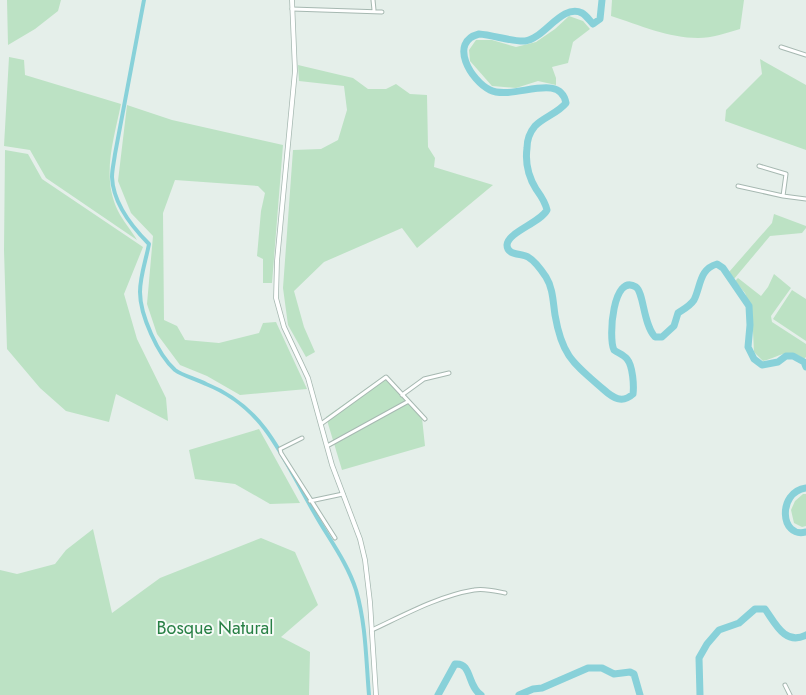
<svg xmlns="http://www.w3.org/2000/svg" width="806" height="695" viewBox="0 0 806 695" font-family="Jost,sans-serif">
<style>
.green{fill:#bce2c4}
.lines{fill:none;stroke-linecap:round;stroke-linejoin:round}
.canal{stroke:#88d1d9;stroke-width:4}
.river{stroke:#88d1d9;stroke-width:7}
.minor-casing{stroke:#a6b8b1;stroke-width:5}
.tertiary-casing{stroke:#a6b8b1;stroke-width:5.5}
.minor{stroke:#fff;stroke-width:3}
.tertiary{stroke:#fff;stroke-width:4}
.labels{text-anchor:middle;stroke-width:4;stroke-linejoin:round;paint-order:stroke}
.park-label{font-size:18px;fill:#277f44;stroke:#f6fbf8}
</style>
<rect width="100%" height="100%" fill="#e5efea"/>
<!-- green -->
<path class="green" d="M 7,0 L 61,0 L 58,11 L 35,29 L 8,45 Z
M 612,0 L 744,0 L 740,29 C 727,33 712,38 698,38 C 669,38 639,25 611,16 Z
M 569,16 L 583,21 L 590,29 L 573,42 L 568,63 L 552,67 L 556,78 L 556,85 L 538,81 L 516,88 L 492,86 L 470,61 L 469,50 L 476,40 L 492,40 L 516,47 L 536,42 L 555,29 Z
M 9,57 L 24,60 L 25,75 L 121,104 C 114,139 101,177 118,211 C 123,221 131,230 137,240 L 46,178 L 30,150 L 4,146 Z
M 760,59 L 806,85 L 806,150 L 725,121 L 726,110 L 762,74 Z
M 298,65 L 353,78 L 368,89 L 386,89 L 396,84 L 410,94 L 427,95 L 428,147 L 435,158 L 434,167 L 493,185 L 417,248 L 402,228 L 324,262 L 294,291 L 304,327 L 315,352 L 306,357 L 288,325 L 283,288 L 293,150 L 321,149 L 338,140 L 347,110 L 344,86 L 299,81 Z
M 127,105 L 172,120 L 283,145 L 272,283 L 263,283 L 263,259 L 257,256 L 261,211 L 265,193 L 258,186 L 175,180 L 163,213 L 164,320 L 177,326 L 185,340 L 219,343 L 259,333 L 263,323 L 276,322 L 307,389 L 240,395 L 207,376 L 180,365 L 157,334 L 147,304 L 153,236 L 131,213 L 118,181 Z
M 5,150 L 28,154 L 42,179 L 143,247 L 124,294 L 137,339 L 166,398 L 168,421 L 116,394 L 109,422 L 66,411 L 40,388 L 7,349 L 4,250 Z
M 774,214 L 806,226 L 806,228 L 802,233 L 770,236 L 734,279 L 729,272 L 772,223 Z
M 774,274 L 791,288 L 771,316 L 772,322 L 806,344 L 806,357 L 804,359 C 788,347 779,357 763,361 L 754,352 L 752,311 L 745,293 L 735,281 L 738,278 L 761,296 L 768,287 Z
M 792,290 L 806,299 L 806,341 L 773,319 Z
M 385,375 L 422,418 L 425,446 L 342,470 L 326,417 Z
M 259,429 L 300,503 L 270,504 L 235,484 L 195,479 L 189,450 Z
M 803,494 L 806,494 L 806,526 L 802,527 L 794,523 L 791,510 L 795,501 Z
M 93,529 L 112,613 L 160,578 L 261,538 L 295,552 L 318,605 L 281,637 L 310,652 L 309,695 L 0,695 L 0,570 L 17,574 L 55,564 L 66,550 Z"/>
<g class="lines">
<!-- canal -->
<path class="canal" d="M 144,0 L 115,154 C 114,162 112,170 112,177 C 113,203 132,227 149,244 C 146,260 140,276 140,292 C 140,315 158,355 175,370 C 183,376 197,379 206,384 C 231,394 249,408 265,429 C 284,454 299,487 315,514 C 329,539 347,562 356,590 C 366,624 366,660 369,695"/>
<!-- river -->
<path class="river" d="M 602,0 L 600,19 L 593,24 C 590,21 586,15 582,13 C 562,3 544,39 525,41 C 513,42 493,35 479,34 C 448,42 471,81 490,90 C 513,101 560,71 566,103 C 558,113 544,117 535,126 C 530,132 527,141 527,148 C 525,163 528,176 536,189 C 541,196 545,201 547,210 C 540,223 508,232 507,245 C 507,256 522,253 528,257 C 535,261 542,271 546,277 C 553,288 553,302 555,315 C 562,356 573,363 603,389 C 613,398 622,404 633,394 C 634,386 633,366 627,359 C 624,355 618,353 614,350 C 608,338 613,272 636,287 C 644,293 643,324 655,337 L 662,337 L 674,326 L 678,313 C 684,309 690,306 694,300 C 701,286 699,269 717,264 L 723,268 L 749,306 L 750,325 L 748,347 L 754,359 L 762,365 L 778,362 L 786,356 L 793,356 L 804,362 L 806,367
M 806,488 C 777,492 780,539 806,532
M 438,695 L 455,664 C 472,662 467,686 481,695
M 519,695 L 533,689 L 542,688 L 588,668 L 602,668 L 614,674 L 630,672 L 634,674 L 640,695
M 700,695 L 699,658 L 707,644 L 719,630 L 739,623 L 755,609 L 765,609 C 775,623 785,646 806,635"/>
<defs>
<path id="minor" d="M 373,0 L 374,10
M 292,9 L 382,12
M 781,47 L 806,55
M 759,166 L 786,174 L 783,196
M 738,186 L 783,196 L 806,199
M 402,395 L 424,379 L 449,373
M 321,424 L 386,377 L 425,419
M 302,438 L 280,449 L 281,453 L 335,538
M 327,446 L 407,402
M 310,501 L 343,494
M 372,630 C 404,615 438,596 474,590 C 484,588 495,591 505,593
M 785,685 L 790,695"/>
<path id="tertiary" d="M 292,0 L 295,71 L 277,261 L 276,298 L 284,327 L 308,378 L 332,465 L 360,539 L 365,560 L 370,602 L 376,695"/>
</defs>
<!-- minor casing -->
<use href="#minor" class="minor-casing"/>
<!-- tertiary casing -->
<use href="#tertiary" class="tertiary-casing"/>
<!-- minor -->
<use href="#minor" class="minor"/>
<!-- tertiary -->
<use href="#tertiary" class="tertiary"/>
</g>
<g class="labels">
<!-- park labels -->
<g class="park-label">
<text x="215" y="634">Bosque Natural</text>
</g>
</g>
</svg>
